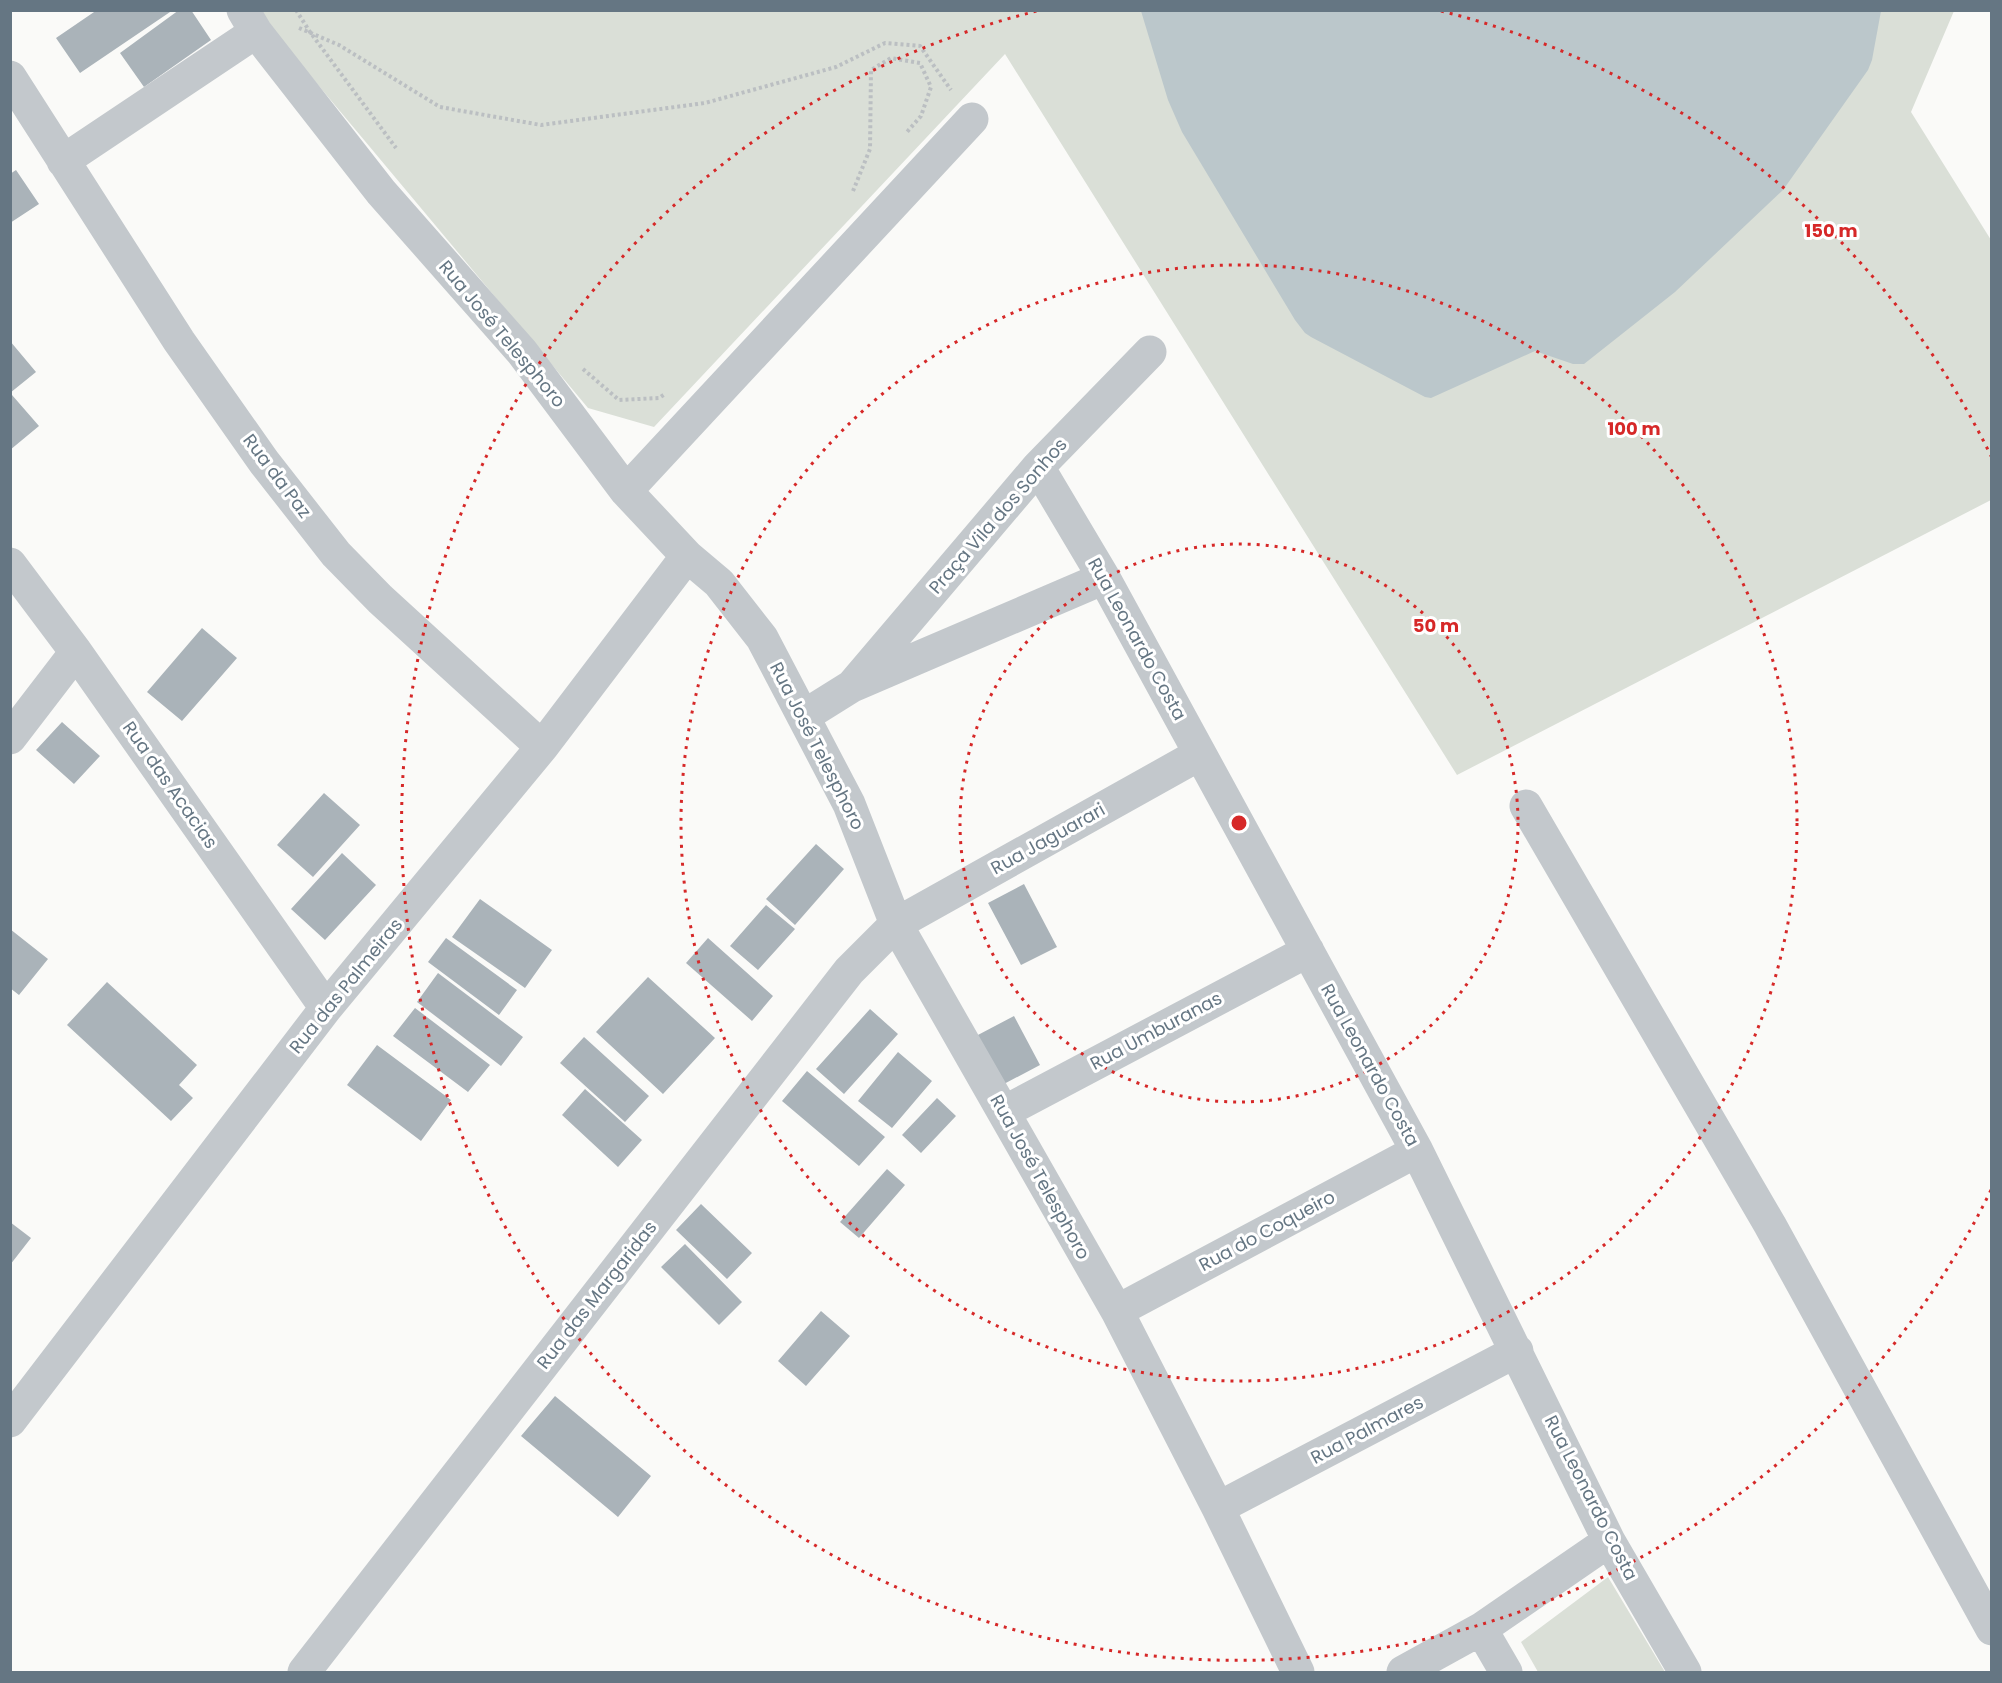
<svg xmlns="http://www.w3.org/2000/svg" width="2002" height="1683" viewBox="0 0 2002 1683" font-family="Poppins,sans-serif">
<style>
.green{fill:#dadfd7}
.water{fill:#bbc7cb}
.building{fill:#aab3b9}
.lines{fill:none;stroke-linecap:round;stroke-linejoin:round}
.path{stroke:#bbbfc2;stroke-width:4;stroke-dasharray:3 3;stroke-linecap:butt}
.minor{stroke:#c3c8cc;stroke-width:33}
.ring{fill:none;stroke:#d62828;stroke-width:3;stroke-dasharray:3 6}
.labels{text-anchor:middle;stroke-width:6;stroke-linejoin:round;paint-order:stroke}
.street-label{font-size:18px;fill:#657683;stroke:#fff}
.centre{fill:#d62828;stroke:#fff;stroke-width:3}
.ring-label{font-size:18px;text-anchor:middle;font-weight:bold;fill:#d62828;stroke:#fff;stroke-width:6;stroke-linejoin:round;paint-order:stroke}
</style>
<rect width="100%" height="100%" fill="#fafaf8"/>
<!-- green -->
<path class="green" d="M 261,11 L 1954,11 L 1911,112 L 1991,240 L 1991,500 L 1457,775 L 1005,54 L 654,427 L 588,408 L 278,37 Z
M 1608,1577 L 1665,1672 L 1538,1672 L 1521,1642 Z"/>
<!-- water -->
<path class="water" d="M 1141,11 L 1141,10 L 1881,11 L 1872,60 L 1868,70 L 1783,190 L 1675,292 L 1584,364 L 1573,364 L 1535,351 L 1431,398 L 1425,397 L 1311,337 L 1305,333 L 1295,320 L 1182,132 L 1168,100 Z"/>
<!-- building -->
<path class="building" d="M 97,10 L 173,10 L 80,73 L 56,38 Z
M 179,10 L 191,10 L 211,40 L 144,87 L 120,53 Z
M 16,170 L 39,204 L 10,223 L 10,174 Z
M 10,341 L 36,372 L 10,393 Z
M 12,395 L 39,426 L 10,450 L 10,397 Z
M 202,628 L 237,658 L 182,721 L 147,692 Z
M 62,722 L 100,756 L 74,784 L 36,750 Z
M 324,793 L 360,825 L 313,877 L 277,845 Z
M 816,844 L 844,869 L 795,925 L 766,899 Z
M 342,853 L 376,885 L 325,940 L 291,909 Z
M 1024,884 L 1057,947 L 1021,965 L 988,903 Z
M 480,899 L 552,950 L 525,988 L 452,937 Z
M 766,905 L 795,929 L 758,970 L 730,946 Z
M 10,929 L 48,959 L 19,995 L 10,988 Z
M 446,938 L 517,990 L 499,1015 L 428,962 Z
M 708,938 L 773,996 L 752,1021 L 686,963 Z
M 438,973 L 523,1037 L 501,1066 L 417,1002 Z
M 648,977 L 715,1038 L 663,1094 L 596,1032 Z
M 107,982 L 197,1065 L 179,1085 L 193,1098 L 171,1121 L 67,1025 Z
M 415,1008 L 490,1065 L 468,1092 L 393,1036 Z
M 870,1009 L 898,1034 L 844,1094 L 816,1069 Z
M 1014,1016 L 1040,1065 L 1002,1085 L 976,1036 Z
M 584,1037 L 649,1096 L 625,1122 L 560,1063 Z
M 377,1045 L 451,1100 L 421,1141 L 347,1085 Z
M 898,1052 L 932,1081 L 892,1128 L 858,1101 Z
M 807,1071 L 885,1137 L 859,1166 L 782,1101 Z
M 585,1089 L 642,1140 L 618,1167 L 562,1115 Z
M 937,1098 L 956,1116 L 921,1153 L 902,1135 Z
M 887,1169 L 905,1185 L 859,1238 L 840,1222 Z
M 701,1204 L 752,1253 L 727,1279 L 676,1230 Z
M 10,1222 L 31,1238 L 10,1265 Z
M 685,1244 L 742,1302 L 719,1325 L 661,1267 Z
M 821,1311 L 850,1336 L 806,1386 L 778,1361 Z
M 555,1396 L 651,1476 L 618,1517 L 521,1436 Z"/>
<g class="lines">
<!-- path -->
<path class="path" d="M 296,10 L 310,32 L 396,148
M 299,28 L 339,45 L 440,107 L 541,125 L 705,103 L 836,67 L 885,43 L 920,46 L 951,90
M 853,191 L 870,149 L 871,70 L 891,58 L 920,63 L 931,87 L 921,116 L 907,132
M 583,369 L 619,400 L 659,398 L 665,394"/>
<!-- minor -->
<path class="minor" d="M 243,10 L 256,32 L 381,192 L 522,352 L 626,491 L 687,556 L 719,583 L 762,638 L 849,804 L 896,924 L 1117,1311 L 1218,1508 L 1298,1672
M 10,77 L 179,341 L 264,462 L 336,554 L 380,599 L 542,747
M 63,161 L 256,32
M 1038,467 L 1104,578 L 1417,1151 L 1609,1541 L 1685,1672
M 626,491 L 972,119
M 10,564 L 76,652 L 326,1008
M 852,686 L 1038,467 L 1150,352
M 804,716 L 852,686 L 1104,578
M 10,738 L 76,652
M 1526,806 L 1770,1225 L 1992,1629
M 1004,1112 L 1308,951
M 1117,1311 L 1417,1151
M 10,1421 L 326,1008 L 542,747 L 687,556
M 1218,1508 L 1517,1351
M 1481,1629 L 1506,1672
M 304,1672 L 849,971 L 896,924 L 1200,754
M 1403,1672 L 1481,1629 L 1609,1541"/>
</g>
<!-- distance rings -->
<g class="ring">
<circle cx="1239" cy="823" r="279"/>
<circle cx="1239" cy="823" r="558"/>
<path d="M1991 1190A837 837 0 1 1 1037 11M1441 11A837 837 0 0 1 1991 456"/>
</g>
<g class="labels">
<!-- street labels -->
<g class="street-label">
<text transform="translate(502 334) rotate(50)" y="6">Rua José Telesphoro</text>
<text transform="translate(277 476) rotate(53)" y="6">Rua da Paz</text>
<text transform="translate(998 516) rotate(-49)" y="6">Praça Vila dos Sonhos</text>
<text transform="translate(1137 639) rotate(61)" y="6">Rua Leonardo Costa</text>
<text transform="translate(817 746) rotate(63)" y="6">Rua José Telesphoro</text>
<text transform="translate(170 785) rotate(55)" y="6">Rua das Acacias</text>
<text transform="translate(1048 839) rotate(-29)" y="6">Rua Jaguarari</text>
<text transform="translate(346 986) rotate(-51)" y="6">Rua das Palmeiras</text>
<text transform="translate(1156 1031) rotate(-28)" y="6">Rua Umburanas</text>
<text transform="translate(1370 1065) rotate(61)" y="6">Rua Leonardo Costa</text>
<text transform="translate(1040 1177) rotate(61)" y="6">Rua José Telesphoro</text>
<text transform="translate(1267 1231) rotate(-28)" y="6">Rua do Coqueiro</text>
<text transform="translate(597 1295) rotate(-52)" y="6">Rua das Margaridas</text>
<text transform="translate(1367 1430) rotate(-28)" y="6">Rua Palmares</text>
<text transform="translate(1591 1498) rotate(63)" y="6">Rua Leonardo Costa</text>
</g>
</g>
<circle cx="1239" cy="823" r="9" class="centre"/>
<g class="ring-label">
<text x="1831" y="237">150 m</text>
<text x="1634" y="435">100 m</text>
<text x="1436" y="632">50 m</text>
</g>
<!-- border -->
<rect width="2002" height="1683" fill="none" stroke="#657683" stroke-width="24"/>
</svg>
